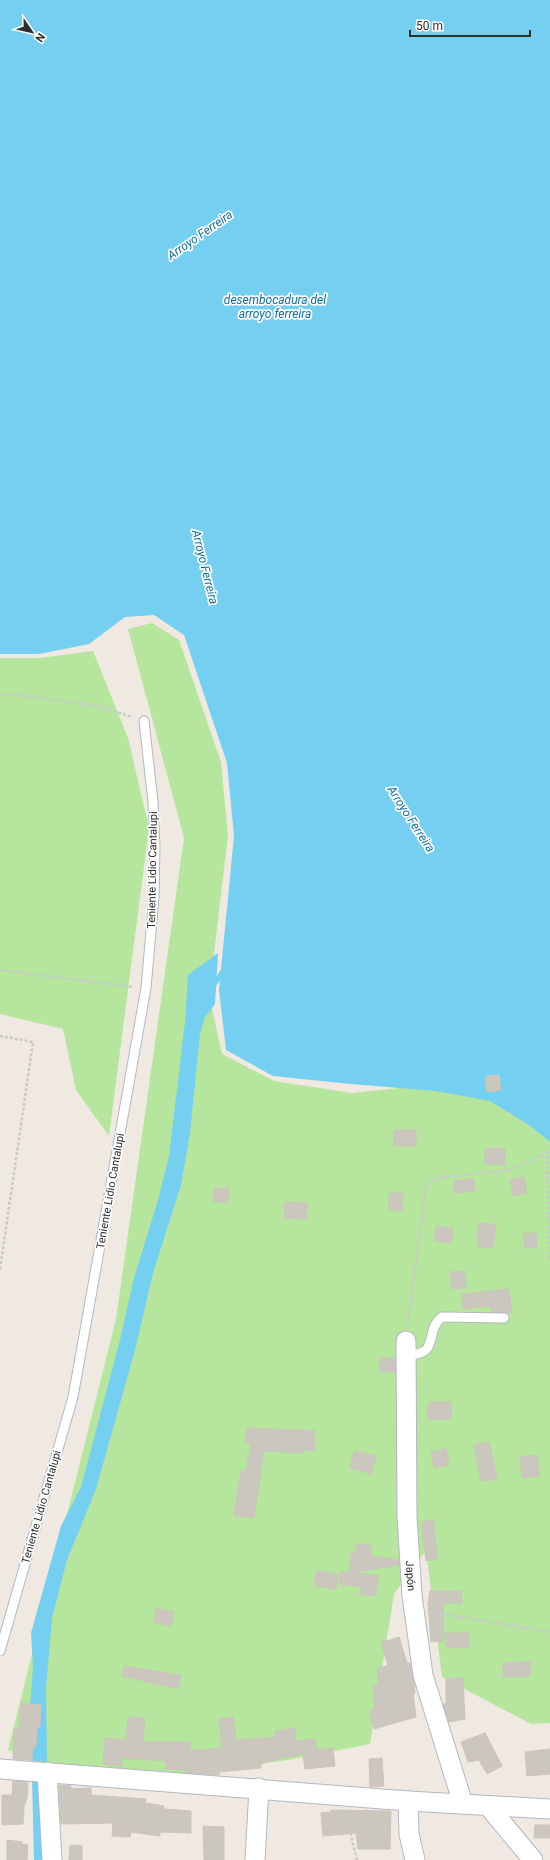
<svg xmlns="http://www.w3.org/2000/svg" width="550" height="1860" viewBox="0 0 550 1860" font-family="Roboto,sans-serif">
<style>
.green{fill:#b6e59e}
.water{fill:#75cff0}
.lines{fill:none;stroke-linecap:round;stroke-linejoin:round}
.stream{stroke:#75cff0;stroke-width:5}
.building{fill:#cbc7bf;stroke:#cbc5ba}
.service-casing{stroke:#b4b7c1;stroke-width:11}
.minor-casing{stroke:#b4b7c1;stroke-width:21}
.path{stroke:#c9c9c9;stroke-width:2.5;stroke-dasharray:3 2;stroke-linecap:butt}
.service{stroke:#fff;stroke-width:9}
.minor{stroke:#fff;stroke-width:19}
.labels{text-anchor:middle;stroke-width:3.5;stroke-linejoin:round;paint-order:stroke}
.street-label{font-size:11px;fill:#2e2e2e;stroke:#fff}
.water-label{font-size:12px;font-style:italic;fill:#0d6fa3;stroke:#fff}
</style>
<rect width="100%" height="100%" fill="#efe9e1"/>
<!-- green -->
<path class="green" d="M 152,623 L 179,640 L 221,762 L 228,836 L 209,995 L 222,1054 L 274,1081 L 352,1093 L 436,1084 L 488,1090 L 550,1142 L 550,1723 L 531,1724 L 442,1677 L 426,1550 L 394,1594 L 370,1744 L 288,1760 L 108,1787 L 8,1750 L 116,1319 L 184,838 L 128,629 Z
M 93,651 L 128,738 L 149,828 L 109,1136 L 76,1090 L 63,1029 L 0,1014 L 0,658 L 41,658 Z"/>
<!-- water -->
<path class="water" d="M 0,0 L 550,0 L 550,1142 L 529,1125 L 490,1101 L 436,1091 L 351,1084 L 273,1076 L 226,1050 L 219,990 L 234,836 L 227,763 L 184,635 L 154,615 L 125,617 L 89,644 L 39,654 L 0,654 Z
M 218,953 L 215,1004 L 205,1017 L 200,1034 L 190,1133 L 181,1185 L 153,1273 L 135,1350 L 96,1489 L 67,1560 L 52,1618 L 46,1688 L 47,1762 L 26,1760 L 33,1666 L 31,1633 L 61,1526 L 81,1487 L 120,1340 L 134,1278 L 158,1200 L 169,1156 L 185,1022 L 188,975 Z
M 32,1776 L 43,1778 L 48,1860 L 34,1860 Z"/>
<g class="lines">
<!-- stream -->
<path class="stream" d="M 213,986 L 224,970"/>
</g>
<!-- building -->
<path class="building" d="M 499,1075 L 501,1090 L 487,1092 L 485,1076 Z
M 394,1130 L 416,1130 L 416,1146 L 394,1146 Z
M 485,1148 L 505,1149 L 505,1165 L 485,1164 Z
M 524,1177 L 527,1193 L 513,1196 L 510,1180 Z
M 474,1179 L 475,1191 L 455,1193 L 454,1181 Z
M 214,1188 L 229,1189 L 228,1202 L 213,1201 Z
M 389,1193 L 403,1193 L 402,1211 L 389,1210 Z
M 285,1202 L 307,1203 L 306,1219 L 284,1218 Z
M 479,1223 L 496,1225 L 493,1248 L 479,1247 L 477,1239 Z
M 436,1226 L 453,1229 L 451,1243 L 434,1241 Z
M 536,1233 L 537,1247 L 525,1249 L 523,1234 Z
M 465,1271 L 466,1288 L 452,1289 L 450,1272 Z
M 509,1289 L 512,1313 L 492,1312 L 491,1306 L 463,1309 L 462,1294 Z
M 395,1358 L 395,1372 L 380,1372 L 380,1359 Z
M 428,1402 L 451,1402 L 451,1419 L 428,1420 Z
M 247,1428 L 315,1431 L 314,1451 L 303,1450 L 302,1453 L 264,1451 L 254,1518 L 234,1515 L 241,1471 L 246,1472 L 251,1443 L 246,1442 Z
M 489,1442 L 497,1479 L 481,1481 L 474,1445 Z
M 446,1449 L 449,1465 L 434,1468 L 431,1452 Z
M 354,1451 L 376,1456 L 371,1474 L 350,1468 Z
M 537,1455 L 539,1476 L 522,1478 L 520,1457 Z
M 433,1520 L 438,1559 L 426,1561 L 421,1522 Z
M 357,1544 L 372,1546 L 370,1556 L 399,1560 L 399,1565 L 353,1572 L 379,1576 L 375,1596 L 360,1594 L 361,1587 L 339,1584 L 341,1571 L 349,1573 L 351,1554 L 355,1554 Z
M 317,1571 L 338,1574 L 336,1589 L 314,1586 Z
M 430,1591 L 461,1591 L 462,1603 L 443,1603 L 444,1641 L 431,1642 L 428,1603 Z
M 157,1608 L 174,1612 L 171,1626 L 153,1622 Z
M 446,1633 L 469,1633 L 469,1648 L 446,1647 Z
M 399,1637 L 407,1663 L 410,1663 L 414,1684 L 415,1693 L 413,1693 L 416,1717 L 374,1729 L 369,1711 L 375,1709 L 373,1684 L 379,1684 L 377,1668 L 388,1666 L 381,1643 Z
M 530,1662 L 530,1676 L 503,1677 L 503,1663 Z
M 124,1666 L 181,1675 L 178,1689 L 122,1676 Z
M 463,1678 L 465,1719 L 449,1722 L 443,1704 L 446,1703 L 446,1679 Z
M 21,1703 L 41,1705 L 40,1727 L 37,1727 L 36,1747 L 33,1746 L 32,1760 L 13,1759 L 14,1729 L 19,1729 Z
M 128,1717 L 145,1718 L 143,1742 L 190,1742 L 190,1751 L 222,1748 L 219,1719 L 233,1717 L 236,1740 L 276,1737 L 275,1731 L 295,1728 L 295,1741 L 315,1739 L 317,1750 L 333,1748 L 335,1766 L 305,1769 L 303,1754 L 261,1763 L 261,1768 L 219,1772 L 219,1775 L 185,1772 L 185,1770 L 166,1769 L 167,1761 L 122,1758 L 122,1766 L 103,1764 L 105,1738 L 126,1740 Z
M 485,1733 L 502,1766 L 487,1774 L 479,1760 L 468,1762 L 461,1742 Z
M 550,1749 L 550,1774 L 527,1776 L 525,1752 Z
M 382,1758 L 384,1786 L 370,1787 L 369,1759 Z
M 13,1781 L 28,1782 L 27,1798 L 24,1807 L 23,1824 L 2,1825 L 2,1795 L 12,1795 Z
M 59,1785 L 71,1786 L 71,1789 L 91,1788 L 91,1795 L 146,1799 L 145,1803 L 164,1806 L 164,1809 L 191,1811 L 191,1833 L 160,1832 L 160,1836 L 131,1832 L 130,1837 L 112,1836 L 113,1823 L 61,1824 Z
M 331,1810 L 391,1811 L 390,1849 L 358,1849 L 356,1833 L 323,1836 L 321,1813 L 331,1812 Z
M 535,1825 L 550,1825 L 550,1838 L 534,1838 Z
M 203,1826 L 224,1827 L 224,1860 L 204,1860 Z
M 7,1840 L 22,1842 L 22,1844 L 28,1845 L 27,1860 L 7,1860 Z
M 70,1845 L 82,1846 L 82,1860 L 69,1860 Z"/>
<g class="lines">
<defs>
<path id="service" d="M 406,1355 C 442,1355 423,1332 442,1317 L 504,1318
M 0,1651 L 73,1397 L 146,988 L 154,897 L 155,846 L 153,802 L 144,721"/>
<g id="minor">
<path id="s1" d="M 406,1341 L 407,1517 L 412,1595 L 423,1675 L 463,1804"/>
<path d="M 0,1769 L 408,1801 L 550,1809"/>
<path d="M 47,1772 L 52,1860"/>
<path d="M 408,1801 L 409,1834 L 415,1860"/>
<path d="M 488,1806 L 533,1860"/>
<path d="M 255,1860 L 259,1788"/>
</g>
</defs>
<!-- service casing -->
<use href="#service" class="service-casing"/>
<!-- minor casing -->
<use href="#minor" class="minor-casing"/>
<!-- path -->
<path class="path" d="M 0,695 L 12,694 L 98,706 L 132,717
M 0,970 L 133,987
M 0,1036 L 33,1042 L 0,1269
M 547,1151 L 550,1261
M 408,1324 L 426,1186 L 436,1178 L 510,1170 L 550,1151
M 431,1612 L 550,1632
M 349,1813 L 351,1836 L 357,1860"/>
<!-- service -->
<use href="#service" class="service"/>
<!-- minor -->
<use href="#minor" class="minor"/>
</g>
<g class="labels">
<!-- street labels -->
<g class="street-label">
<text transform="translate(152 870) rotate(-89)" y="4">Teniente Lidio Cantalupi</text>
<text transform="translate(110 1191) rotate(-80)" y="4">Teniente Lidio Cantalupi</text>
<text transform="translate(41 1507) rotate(-74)" y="4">Teniente Lidio Cantalupi</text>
<text dy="4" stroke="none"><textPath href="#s1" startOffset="235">Japón</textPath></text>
</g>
<!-- water labels -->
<g class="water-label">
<text transform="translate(200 235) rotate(-35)" y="4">Arroyo Ferreira</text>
<text x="275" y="304">desembocadura del<tspan x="275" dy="14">arroyo ferreira</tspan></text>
<text transform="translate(205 567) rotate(76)" y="4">Arroyo Ferreira</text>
<text transform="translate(411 819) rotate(57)" y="4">Arroyo Ferreira</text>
</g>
</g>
<!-- north arrow -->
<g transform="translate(32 32) rotate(124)" stroke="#ffffff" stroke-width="3" paint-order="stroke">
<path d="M0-3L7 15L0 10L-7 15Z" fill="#2e2e2e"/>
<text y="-6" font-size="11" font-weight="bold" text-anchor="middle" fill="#2e2e2e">N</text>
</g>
<!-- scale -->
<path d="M410 30v6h120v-6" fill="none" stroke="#2e2e2e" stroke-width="2"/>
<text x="416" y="30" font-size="12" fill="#2e2e2e" stroke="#ffffff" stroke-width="3" paint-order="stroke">50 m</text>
</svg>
